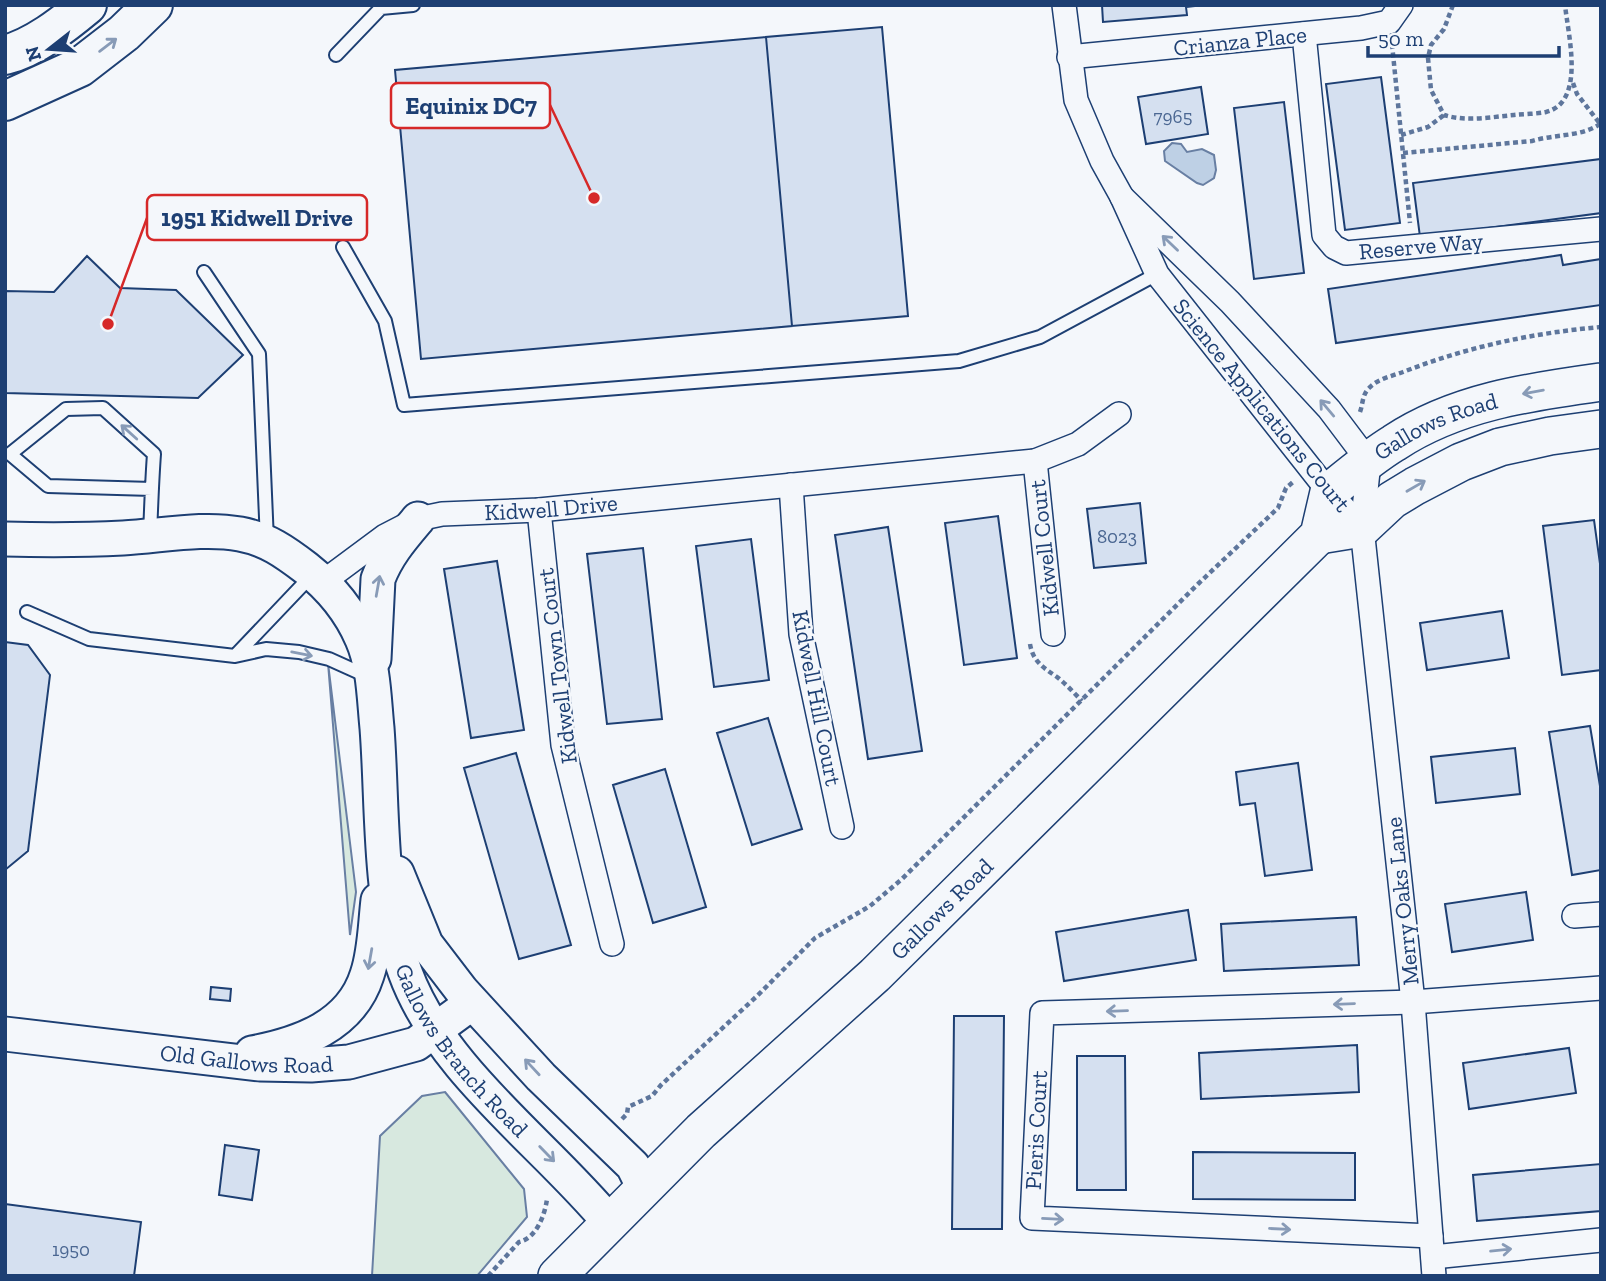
<svg xmlns="http://www.w3.org/2000/svg" width="1606" height="1281" viewBox="0 0 1606 1281" font-family="'Zilla Slab',serif">
<style>
.green{fill:#d7e8df;stroke:#687fa3;stroke-width:2}
.water{fill:#bed0e5;stroke:#687fa3;stroke-width:2}
.building{fill:#d5e0f0;stroke:#1d3f73;stroke-width:2}
.lines{fill:none;stroke-linecap:round;stroke-linejoin:round}
.lane-casing{stroke:#1d3f73;stroke-width:16}
.street-casing{stroke:#1d3f73;stroke-width:26}
.secondary-casing{stroke:#1d3f73;stroke-width:37}
.primary-casing{stroke:#1d3f73;stroke-width:40}
.highway-casing{stroke:#1d3f73;stroke-width:42}
.path{stroke:#5e769c;stroke-width:4.5;stroke-dasharray:5 3.5;stroke-linecap:butt}
.lane{stroke:#f4f7fb;stroke-width:12}
.street{stroke:#f4f7fb;stroke-width:23}
.secondary{stroke:#f4f7fb;stroke-width:33}
.primary{stroke:#f4f7fb;stroke-width:37}
.highway{stroke:#f4f7fb;stroke-width:38}
.oneway{stroke:#889bb7}
.labels{text-anchor:middle;stroke-width:5;stroke-linejoin:round;paint-order:stroke}
.number-label{font-size:19px;fill:#4b6792}
.street-label{font-size:23px;fill:#1d3f73;stroke:#f4f7fb}
.leader{fill:none;stroke:#d62828;stroke-width:2.5}
.callout-dot{fill:#d62828;stroke:#f4f7fb;stroke-width:2.5}
.callout{fill:#f4f7fb;stroke:#d62828;stroke-width:2.5}
.callout-label{font-size:24px;text-anchor:middle;font-weight:bold;fill:#1d3f73}
</style>
<rect width="100%" height="100%" fill="#f4f7fb"/>
<!-- green -->
<path class="green" d="M 328,663 L 356,892 L 350,935 Z
M 445,1092 L 524,1189 L 527,1217 L 477,1276 L 372,1276 L 380,1136 L 422,1096 Z"/>
<!-- water -->
<path class="water" d="M 1172,143 L 1181,144 L 1187,152 L 1202,149 L 1214,155 L 1216,170 L 1214,178 L 1203,185 L 1197,183 L 1165,161 L 1164,151 Z"/>
<!-- building -->
<path class="building" d="M 1102,5 L 1204,5 L 1186,7 L 1187,15 L 1103,22 Z
M 882,27 L 908,316 L 792,326 L 766,37 Z
M 766,37 L 792,326 L 421,359 L 395,70 Z
M 1381,77 L 1400,223 L 1345,230 L 1326,84 Z
M 1201,87 L 1208,134 L 1146,144 L 1138,97 Z
M 1284,102 L 1304,273 L 1254,279 L 1234,108 Z
M 1601,159 L 1601,213 L 1420,237 L 1413,183 Z
M 1561,255 L 1563,265 L 1601,259 L 1601,305 L 1336,343 L 1328,289 Z
M 87,256 L 120,288 L 176,290 L 243,355 L 198,398 L 5,393 L 5,291 L 54,292 Z
M 1140,503 L 1146,563 L 1094,568 L 1087,509 Z
M 998,516 L 1017,658 L 964,665 L 945,523 Z
M 1594,520 L 1601,571 L 1601,670 L 1562,675 L 1543,526 Z
M 888,527 L 922,751 L 868,759 L 835,535 Z
M 751,539 L 769,680 L 714,687 L 696,546 Z
M 643,548 L 662,719 L 607,724 L 587,554 Z
M 497,561 L 524,730 L 471,738 L 444,569 Z
M 1502,611 L 1509,658 L 1427,670 L 1420,623 Z
M 5,642 L 28,645 L 50,675 L 28,851 L 5,870 Z
M 768,718 L 802,829 L 752,845 L 717,733 Z
M 1590,726 L 1601,792 L 1601,870 L 1572,875 L 1549,732 Z
M 1515,748 L 1520,794 L 1436,803 L 1431,757 Z
M 516,753 L 571,945 L 519,959 L 464,768 Z
M 1298,763 L 1312,870 L 1265,876 L 1255,803 L 1240,805 L 1236,772 Z
M 665,769 L 706,907 L 653,923 L 613,785 Z
M 1526,892 L 1533,940 L 1452,952 L 1445,904 Z
M 1188,910 L 1196,960 L 1064,981 L 1056,932 Z
M 1356,917 L 1359,965 L 1224,971 L 1221,924 Z
M 211,987 L 231,989 L 230,1001 L 210,999 Z
M 954,1016 L 1004,1016 L 1002,1229 L 952,1229 Z
M 1357,1045 L 1359,1092 L 1201,1099 L 1199,1053 Z
M 1569,1048 L 1576,1093 L 1469,1109 L 1463,1063 Z
M 1077,1056 L 1125,1056 L 1126,1190 L 1077,1190 Z
M 225,1145 L 259,1150 L 252,1200 L 219,1195 Z
M 1193,1152 L 1355,1153 L 1355,1200 L 1193,1199 Z
M 1601,1164 L 1601,1211 L 1477,1221 L 1473,1175 Z
M 5,1204 L 141,1222 L 134,1276 L 5,1276 Z"/>
<g class="lines">
<defs>
<path id="lane" d="M 336,55 L 381,8 L 413,5
M 343,247 L 385,321 L 404,405 L 959,361 L 1040,337 L 1157,274
M 204,272 L 259,354 L 267,541
M 150,536 C 151,509 152,481 154,454 L 103,408 L 66,409 L 10,454 L 48,486 L 152,489
M 27,612 L 89,639 L 235,656 L 266,649 L 299,652 L 329,659 L 369,677
M 235,656 L 312,575"/>
<g id="street">
<path d="M 1064,5 L 1076,100 L 1102,161 L 1122,197 L 1157,274 L 1329,492 L 1362,528"/>
<path d="M 1304,34 L 1324,235 L 1334,247 L 1346,253 L 1601,229"/>
<path d="M 1069,57 L 1361,28 L 1389,22 L 1401,5"/>
<path d="M 1122,197 L 1230,302 L 1329,409 L 1369,462 L 1362,528 L 1413,1002 L 1434,1276"/>
<path d="M 1035,461 L 1053,634"/>
<path d="M 791,485 L 801,634 L 842,827"/>
<path d="M 539,510 L 563,745 L 612,944"/>
<path id="s1" d="M 323,582 L 385,536 L 418,519 L 442,514 L 539,510 L 1035,461 L 1078,444 L 1119,414"/>
<path d="M 1574,916 L 1601,914"/>
<path d="M 1431,1236 L 1032,1218 L 1042,1013 L 1413,1002 L 1601,988"/>
<path d="M 1433,1257 L 1601,1240"/>
</g>
<g id="secondary">
<path id="s2" d="M 5,539 C 44,540 84,540 123,538 C 161,536 203,527 240,534 C 267,539 285,552 306,568 C 330,587 350,611 362,639 C 374,666 374,699 377,728 C 383,807 378,897 405,972 C 441,1071 544,1143 610,1223"/>
<path d="M 374,659 L 378,579 C 387,555 402,538 418,519"/>
<path d="M 397,873 L 426,944 L 462,991 L 541,1077 L 633,1166 L 644,1188"/>
<path id="s3" d="M 5,1034 L 260,1064 L 311,1065 L 349,1062 L 416,1044 L 472,1003"/>
<path d="M 252,1053 C 300,1044 351,1026 367,975 C 375,952 375,925 378,900"/>
</g>
<g id="primary">
<path d="M 1319,535 L 1362,528 L 1392,500 L 1415,486 L 1461,462 L 1500,447 L 1550,436 L 1601,429"/>
<path id="s4" d="M 557,1276 L 701,1131 L 875,975 L 1319,535 L 1329,492 C 1350,475 1371,457 1394,443 C 1456,402 1529,392 1601,382"/>
</g>
<path id="highway" d="M 5,55 C 35,47 63,25 87,5
M 5,101 L 80,67 L 124,33 L 153,5"/>
</defs>
<!-- lane casing -->
<use href="#lane" class="lane-casing"/>
<!-- street casing -->
<use href="#street" class="street-casing"/>
<!-- secondary casing -->
<use href="#secondary" class="secondary-casing"/>
<!-- primary casing -->
<use href="#primary" class="primary-casing"/>
<!-- highway casing -->
<use href="#highway" class="highway-casing"/>
<!-- path -->
<path class="path" d="M 1453,5 L 1444,29 L 1431,45 L 1428,58 L 1431,90 L 1444,115 C 1467,122 1491,117 1514,115 C 1524,114 1536,114 1546,112 C 1586,102 1568,35 1565,5
M 1392,44 L 1410,223
M 1573,83 L 1577,94 L 1601,125
M 1401,135 L 1428,127 L 1444,115
M 1403,153 L 1532,141 C 1555,134 1581,137 1600,124
M 1360,412 C 1363,404 1362,395 1369,388 C 1377,379 1392,376 1403,372 C 1467,347 1532,333 1601,327
M 1030,644 C 1033,662 1044,668 1057,677 C 1066,684 1074,693 1082,701
M 622,1119 L 627,1114 L 628,1107 L 652,1096 L 661,1085 L 756,997 L 815,938 L 870,906 L 902,879 L 1198,584 L 1278,508 L 1286,488 L 1293,482
M 488,1276 L 519,1242 C 537,1238 545,1214 547,1199"/>
<!-- lane -->
<use href="#lane" class="lane"/>
<!-- street -->
<use href="#street" class="street"/>
<!-- secondary -->
<use href="#secondary" class="secondary"/>
<!-- primary -->
<use href="#primary" class="primary"/>
<!-- highway -->
<use href="#highway" class="highway"/>
</g>
<!-- one-way arrows -->
<defs><path id="oneway-shaft" d="M-6 0H5M1.5-3L5.5 0L1.5 3" fill="none" stroke-width="1.6" stroke-linecap="round" stroke-linejoin="round" transform="scale(1.75)"/></defs>
<g class="oneway">
<use href="#oneway-shaft" transform="translate(108 45) rotate(-37)"/>
<use href="#oneway-shaft" transform="translate(1170 243) rotate(-136)"/>
<use href="#oneway-shaft" transform="translate(1533 392) rotate(170)"/>
<use href="#oneway-shaft" transform="translate(1327 408) rotate(-130)"/>
<use href="#oneway-shaft" transform="translate(129 432) rotate(-138)"/>
<use href="#oneway-shaft" transform="translate(1416 486) rotate(-30)"/>
<use href="#oneway-shaft" transform="translate(378 586) rotate(-80)"/>
<use href="#oneway-shaft" transform="translate(302 654) rotate(11)"/>
<use href="#oneway-shaft" transform="translate(370 959) rotate(100)"/>
<use href="#oneway-shaft" transform="translate(1344 1004) rotate(178)"/>
<use href="#oneway-shaft" transform="translate(1117 1011) rotate(178)"/>
<use href="#oneway-shaft" transform="translate(532 1067) rotate(-133)"/>
<use href="#oneway-shaft" transform="translate(547 1154) rotate(46)"/>
<use href="#oneway-shaft" transform="translate(1053 1219) rotate(3)"/>
<use href="#oneway-shaft" transform="translate(1280 1229) rotate(3)"/>
<use href="#oneway-shaft" transform="translate(1501 1250) rotate(-6)"/>
</g>
<g class="labels">
<!-- number labels -->
<g class="number-label">
<text x="1173" y="123">7965</text>
<text x="1117" y="543">8023</text>
<text x="71" y="1256">1950</text>
</g>
<!-- street labels -->
<g class="street-label">
<text transform="translate(1240 41) rotate(-6)" y="8">Crianza Place</text>
<text transform="translate(1421 246) rotate(-5)" y="8">Reserve Way</text>
<text transform="translate(1262 405) rotate(51)" y="8">Science Applications Court</text>
<text dy="8" stroke="none"><textPath href="#s4" startOffset="1234">Gallows Road</textPath></text>
<text dy="8" stroke="none"><textPath href="#s1" startOffset="248">Kidwell Drive</textPath></text>
<text transform="translate(1044 548) rotate(-96)" y="8">Kidwell Court</text>
<text transform="translate(557 666) rotate(-97)" y="8">Kidwell Town Court</text>
<text transform="translate(817 698) rotate(79)" y="8">Kidwell Hill Court</text>
<text transform="translate(1402 901) rotate(-96)" y="8">Merry Oaks Lane</text>
<text dy="8" stroke="none"><textPath href="#s4" startOffset="532">Gallows Road</textPath></text>
<text dy="8" stroke="none"><textPath href="#s2" startOffset="836">Gallows Branch Road</textPath></text>
<text dy="8" stroke="none"><textPath href="#s3" startOffset="243">Old Gallows Road</textPath></text>
<text transform="translate(1036 1130) rotate(-87)" y="8">Pieris Court</text>
</g>
</g>
<!-- callouts -->
<path class="leader" d="M594 198L550 105M108 324L147 218"/>
<g class="callout-dot">
<circle cx="594" cy="198" r="7"/>
<circle cx="108" cy="324" r="7"/>
</g>
<g class="callout">
<rect x="391" y="83" width="159" height="45" rx="7"/>
<rect x="147" y="195" width="220" height="45" rx="7"/>
</g>
<g class="callout-label">
<text x="471" y="114">Equinix DC7</text>
<text x="257" y="226">1951 Kidwell Drive</text>
</g>
<!-- border -->
<rect width="1606" height="1281" fill="none" stroke="#1d3f73" stroke-width="14"/>
<!-- north arrow -->
<g transform="translate(49 49) rotate(253)" stroke="#f4f7fb" stroke-width="5" paint-order="stroke">
<path d="M0-5L12 26L0 18L-12 26Z" fill="#1d3f73"/>
<text y="-10" font-size="19" font-weight="bold" text-anchor="middle" fill="#1d3f73">N</text>
</g>
<!-- scale -->
<path d="M1368 46v10h191v-10" fill="none" stroke="#1d3f73" stroke-width="3.5"/>
<text x="1378" y="46" font-size="21" fill="#1d3f73" stroke="#f4f7fb" stroke-width="5" paint-order="stroke">50 m</text>
</svg>
